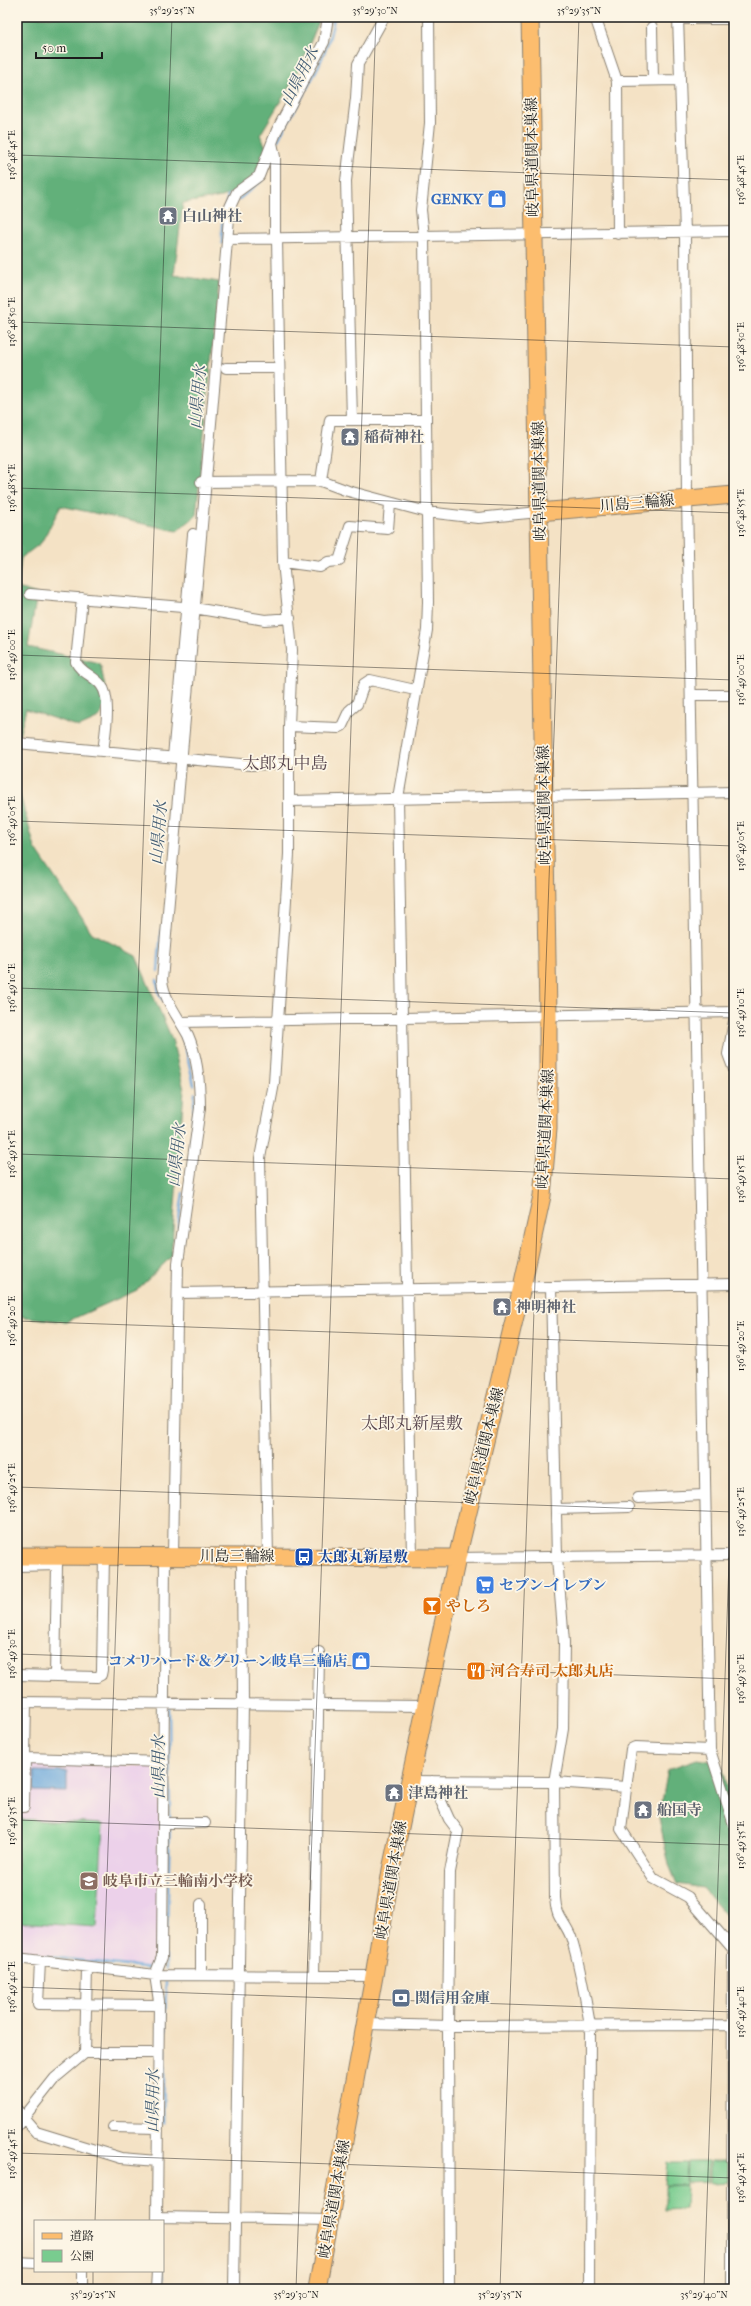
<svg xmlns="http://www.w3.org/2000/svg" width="751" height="2306" viewBox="0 0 751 2306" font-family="'IM FELL French Canon','Noto Serif JP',serif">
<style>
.built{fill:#ecd1ea}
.green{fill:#79cc8f;stroke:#4a7456}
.forest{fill:#62b07a;stroke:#3f664b}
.water{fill:#6ba8dd;stroke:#44627c}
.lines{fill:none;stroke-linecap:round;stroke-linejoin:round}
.stream{stroke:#6ba8dd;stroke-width:2.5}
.street-casing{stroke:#887f70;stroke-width:12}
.primary-casing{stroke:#887f70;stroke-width:19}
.street{stroke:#fff;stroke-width:10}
.primary{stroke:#fcbd6e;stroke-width:17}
.ticks{fill:none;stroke:#1c1c1c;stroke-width:1;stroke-opacity:0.45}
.labels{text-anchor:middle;stroke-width:3.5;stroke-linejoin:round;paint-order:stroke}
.street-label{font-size:15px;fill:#1c1c1c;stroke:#fcf5e5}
.shop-label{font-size:15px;font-weight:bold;fill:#366cbe;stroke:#fcf5e5;text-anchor:end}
.worship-label{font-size:15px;font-weight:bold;fill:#5b616d;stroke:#fcf5e5;text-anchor:start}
.transit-label{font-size:15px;font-weight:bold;fill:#164399;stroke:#fcf5e5;text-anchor:start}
.food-label{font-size:15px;font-weight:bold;fill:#c56008;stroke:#fcf5e5;text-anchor:start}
.education-label{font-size:15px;font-weight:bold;fill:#785e54;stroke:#fcf5e5;text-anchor:start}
.service-label{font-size:15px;font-weight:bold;fill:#4e5e75;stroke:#fcf5e5;text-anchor:start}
.water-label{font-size:16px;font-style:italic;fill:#405b73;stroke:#fcf5e5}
.quarter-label{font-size:17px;fill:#5a4850;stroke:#fcf5e5}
.neatline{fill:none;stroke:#1c1c1c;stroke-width:1.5}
.ticks-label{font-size:10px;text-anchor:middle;fill:#1c1c1c}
</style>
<rect width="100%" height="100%" fill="#fcf5e5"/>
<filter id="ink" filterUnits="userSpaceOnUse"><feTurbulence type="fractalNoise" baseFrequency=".025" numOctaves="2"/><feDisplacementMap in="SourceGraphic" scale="8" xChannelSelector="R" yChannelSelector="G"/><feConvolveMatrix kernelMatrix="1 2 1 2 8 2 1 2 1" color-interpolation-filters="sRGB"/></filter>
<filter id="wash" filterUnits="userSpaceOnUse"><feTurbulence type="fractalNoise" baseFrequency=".012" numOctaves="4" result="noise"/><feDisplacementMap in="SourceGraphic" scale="16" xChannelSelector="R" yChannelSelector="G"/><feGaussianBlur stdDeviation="0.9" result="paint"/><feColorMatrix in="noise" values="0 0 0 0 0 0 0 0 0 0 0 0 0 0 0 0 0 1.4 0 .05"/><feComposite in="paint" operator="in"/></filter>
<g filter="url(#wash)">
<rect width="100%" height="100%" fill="#f4e2c5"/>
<!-- built -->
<path class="built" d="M 33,1762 L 162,1767 L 158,1962 L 153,1968 L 17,1951 L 17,1811 L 28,1810 L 29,1766 Z"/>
<!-- green -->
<path class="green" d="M 17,1819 L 103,1824 L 97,1927 L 17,1922 Z
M 688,2161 L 708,2161 L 708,2182 L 687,2183 Z
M 710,2161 L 732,2161 L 731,2182 L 710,2183 Z
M 667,2162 L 687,2162 L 686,2185 L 665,2185 Z
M 686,2185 L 685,2209 L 665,2210 L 665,2186 Z"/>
<!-- forest -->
<path class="forest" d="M 17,17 L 321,17 L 297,74 L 260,135 L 272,158 L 253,185 L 222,197 L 183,203 L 174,275 L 219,282 L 196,516 L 177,531 L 61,506 L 41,543 L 21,558 L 18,588 L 37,594 L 28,647 L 100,663 L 108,700 L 99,718 L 79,727 L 26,709 L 17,743 Z
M 17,785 L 35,848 L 92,933 L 136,956 L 172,1039 L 184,1090 L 171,1257 L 137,1290 L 66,1322 L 17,1316 Z
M 697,1759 L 721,1763 L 734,1822 L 732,1850 L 734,1925 L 703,1888 L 677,1884 L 669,1865 L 659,1818 L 668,1769 Z"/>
<!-- water -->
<path class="water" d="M 34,1771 L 67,1772 L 67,1792 L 34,1791 Z"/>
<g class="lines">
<!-- stream -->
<path class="stream" d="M 278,140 C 298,100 328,62 334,17
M 238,200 L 261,181 L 262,178
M 222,243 L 222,225 L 228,195
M 158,971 L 161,930
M 157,980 L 159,993 L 163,1000
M 177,1026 L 184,1041 L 194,1085
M 190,1146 L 195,1093
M 178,1227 L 183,1193
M 169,1707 L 170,1820
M 167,1931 L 170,1825
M 17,1953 L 152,1969
M 166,1970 L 166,1956
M 163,2123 L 166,1982
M 162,2271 L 163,2289"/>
</g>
</g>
<g filter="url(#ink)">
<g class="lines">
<defs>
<path id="street" d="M 595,17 L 617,81 L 679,80
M 678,17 L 685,233 L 687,498 L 710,1750 L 734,1825
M 678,19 L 734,19
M 652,27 L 653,80
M 617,81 L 618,234
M 272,143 L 275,157 L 275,238
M 227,239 L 734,231
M 226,368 L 279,368
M 352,420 L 346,181 L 356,98 L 358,64 L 384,17
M 321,481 L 330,420 L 426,420
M 201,482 L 321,481 L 348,491 L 427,512 L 478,518 L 539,512
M 283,562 L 320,567 L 328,562 L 339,561 L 350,526 L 388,529 L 390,504
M 30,594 L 194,608 L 265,620 L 290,618
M 82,598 L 76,662 C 80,672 94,676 101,685 C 112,698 105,735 103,751
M 691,695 L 734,695
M 289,726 L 338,728 L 342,726 L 349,711 L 357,704 L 364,684 L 370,680 L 415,690
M 17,743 L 251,765 L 288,763
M 173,757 L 193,534
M 289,801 L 734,792
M 734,1021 L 728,1054 L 734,1070
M 181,1022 L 734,1012
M 551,1287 L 557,1558 L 564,1642 L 563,1729 L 554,1782 L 555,1898 C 556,1918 565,1921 571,1937 C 580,1965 585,1996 590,2025 L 589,2289
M 178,1293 L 734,1284
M 638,1498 L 704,1495
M 556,1509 L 629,1507
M 173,1556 L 178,1263 L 200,1108 C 200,1084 198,1058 188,1035 C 179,1018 164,1000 162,980 L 230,207 L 237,192 L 259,176 L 277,130 L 324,42 L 328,17
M 268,1556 L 260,1158 L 274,1083 L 289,854 L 289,726 L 292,650 L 283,562 L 277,238
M 412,1557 L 398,798 L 427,630 L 428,602 L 424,236 L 421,210 L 430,123 L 429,17
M 457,1558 L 734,1555
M 17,1566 L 57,1565 L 55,1676
M 17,1675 L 97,1677 L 101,1675 L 102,1670 L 104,1556
M 17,1702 L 425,1706
M 710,1750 L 635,1747 L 631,1749 L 621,1829 L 653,1878 L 688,1897 L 734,1950
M 25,1758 L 26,1702
M 409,1781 L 554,1782 L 626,1787
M 432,1781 L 449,1819 L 458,1831 L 450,1872 L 448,2025 L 449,2289
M 17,1807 L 24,1807 L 25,1758 L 164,1762
M 163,1823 L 205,1823
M 17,1958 L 155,1975 L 374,1976
M 40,1961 L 38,2004 L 159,2005
M 201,1975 L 201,1904
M 314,1976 L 319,1652
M 365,2024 L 452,2026 L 734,2025
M 85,2053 L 158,2053
M 17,2110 L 36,2132 L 121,2158 L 157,2161
M 17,2126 L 55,2078 L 85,2053 L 87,1968
M 113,2127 L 158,2128
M 158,2217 L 330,2220
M 157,2221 L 159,2001 L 155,1975 L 162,1957 L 165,1556
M 17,2262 L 35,2263
M 82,2289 L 82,2271
M 156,2289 L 157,2271
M 234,2289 L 243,1704 L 242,1557
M 732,2289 L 733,1949"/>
<path id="primary" d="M 539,512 L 734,495
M 17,1556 L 457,1558
M 317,2289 L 374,1976 L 391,1870 L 457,1558 L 522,1287 L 542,1196 L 548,1129 L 548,1015 L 530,17"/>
</defs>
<!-- street casing -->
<use href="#street" class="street-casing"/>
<!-- primary casing -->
<use href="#primary" class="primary-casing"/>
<!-- street -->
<use href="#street" class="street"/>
<!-- primary -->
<use href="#primary" class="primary"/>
</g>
</g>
<!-- ticks -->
<path class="ticks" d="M 17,155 L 734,180M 17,322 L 734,347M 17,488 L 734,513M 17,655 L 734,680M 17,821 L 734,846M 17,988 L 734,1013M 17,1154 L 734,1179M 17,1321 L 734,1346M 17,1487 L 734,1512M 17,1654 L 734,1679M 17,1820 L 734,1845M 17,1987 L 734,2012M 17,2153 L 734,2178M 95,2221 L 172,17M 93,2289 L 93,2271M 296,2289 L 376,17M 500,2289 L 579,17M 704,2289 L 734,1416"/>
<!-- icons -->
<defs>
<symbol id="shop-square" viewBox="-11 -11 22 22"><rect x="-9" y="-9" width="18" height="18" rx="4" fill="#3f7fe0" stroke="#fcf5e5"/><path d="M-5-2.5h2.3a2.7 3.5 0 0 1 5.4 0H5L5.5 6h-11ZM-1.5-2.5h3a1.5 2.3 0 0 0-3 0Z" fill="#fff"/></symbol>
<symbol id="temple-square" viewBox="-11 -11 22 22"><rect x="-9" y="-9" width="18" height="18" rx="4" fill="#6b7280" stroke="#fcf5e5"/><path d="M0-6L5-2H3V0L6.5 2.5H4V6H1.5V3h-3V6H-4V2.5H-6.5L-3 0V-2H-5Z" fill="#fff"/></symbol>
<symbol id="bus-square" viewBox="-11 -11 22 22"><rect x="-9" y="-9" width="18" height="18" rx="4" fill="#1a4fb4" stroke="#fcf5e5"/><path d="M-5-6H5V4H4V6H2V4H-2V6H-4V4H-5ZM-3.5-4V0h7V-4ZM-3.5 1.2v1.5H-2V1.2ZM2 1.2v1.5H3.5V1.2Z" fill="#fff"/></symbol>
<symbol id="supermarket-square" viewBox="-11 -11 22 22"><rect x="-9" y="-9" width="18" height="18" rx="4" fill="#3f7fe0" stroke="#fcf5e5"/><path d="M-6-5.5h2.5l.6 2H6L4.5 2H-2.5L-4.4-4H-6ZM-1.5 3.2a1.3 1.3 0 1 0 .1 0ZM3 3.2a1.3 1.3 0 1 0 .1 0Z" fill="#fff"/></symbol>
<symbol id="bar-square" viewBox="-11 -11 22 22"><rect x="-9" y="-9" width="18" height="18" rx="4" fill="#e8710a" stroke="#fcf5e5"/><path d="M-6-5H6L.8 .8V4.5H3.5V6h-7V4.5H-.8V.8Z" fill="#fff"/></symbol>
<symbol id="restaurant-square" viewBox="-11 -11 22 22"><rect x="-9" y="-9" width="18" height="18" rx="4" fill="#e8710a" stroke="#fcf5e5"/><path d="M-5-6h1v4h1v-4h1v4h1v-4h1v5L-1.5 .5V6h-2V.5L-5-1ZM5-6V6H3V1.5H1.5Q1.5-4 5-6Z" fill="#fff"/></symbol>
<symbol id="school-square" viewBox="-11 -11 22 22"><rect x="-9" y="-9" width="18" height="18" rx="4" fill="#8d6e63" stroke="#fcf5e5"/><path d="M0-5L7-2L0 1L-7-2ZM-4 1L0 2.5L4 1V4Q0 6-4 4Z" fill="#fff"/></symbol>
<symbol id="bank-square" viewBox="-11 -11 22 22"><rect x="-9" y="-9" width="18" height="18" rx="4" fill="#5c6f8a" stroke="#fcf5e5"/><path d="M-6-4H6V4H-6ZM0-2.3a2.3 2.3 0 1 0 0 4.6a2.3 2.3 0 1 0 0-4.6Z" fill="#fff"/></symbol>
</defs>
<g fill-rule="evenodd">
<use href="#shop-square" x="486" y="188" width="22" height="22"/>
<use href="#temple-square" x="157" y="205" width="22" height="22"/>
<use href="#temple-square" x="339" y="426" width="22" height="22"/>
<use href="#temple-square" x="491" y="1296" width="22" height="22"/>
<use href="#bus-square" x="293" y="1546" width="22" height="22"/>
<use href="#supermarket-square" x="474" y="1574" width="22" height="22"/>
<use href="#bar-square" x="421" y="1595" width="22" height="22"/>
<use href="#shop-square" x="350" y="1650" width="22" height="22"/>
<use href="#restaurant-square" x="465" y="1660" width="22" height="22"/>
<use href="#temple-square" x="383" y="1782" width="22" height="22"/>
<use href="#temple-square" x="632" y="1799" width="22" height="22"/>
<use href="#school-square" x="78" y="1870" width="22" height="22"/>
<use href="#bank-square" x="390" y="1987" width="22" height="22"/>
</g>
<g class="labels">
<!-- street labels -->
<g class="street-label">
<text transform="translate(532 157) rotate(-91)" y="5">岐阜県道関本巣線</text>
<text transform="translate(539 481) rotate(-91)" y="5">岐阜県道関本巣線</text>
<text transform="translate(637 503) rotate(-5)" y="5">川島三輪線</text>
<text transform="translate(544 805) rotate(-91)" y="5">岐阜県道関本巣線</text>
<text transform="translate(545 1129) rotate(-87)" y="5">岐阜県道関本巣線</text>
<text transform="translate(484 1446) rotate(-76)" y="5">岐阜県道関本巣線</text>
<text x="237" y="1561">川島三輪線</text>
<text transform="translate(391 1880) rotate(-80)" y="5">岐阜県道関本巣線</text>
<text transform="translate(334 2199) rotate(-80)" y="5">岐阜県道関本巣線</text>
</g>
<!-- shop labels -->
<g class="shop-label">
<text x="483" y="204">GENKY</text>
<text x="499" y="1590" text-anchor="start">セブン-イレブン</text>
<text x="347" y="1666">コメリハード＆グリーン岐阜三輪店</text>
</g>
<!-- worship labels -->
<g class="worship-label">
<text x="182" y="221">白山神社</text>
<text x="364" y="442">稲荷神社</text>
<text x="516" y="1312">神明神社</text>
<text x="408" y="1798">津島神社</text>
<text x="657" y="1815">船国寺</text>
</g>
<!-- transit labels -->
<g class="transit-label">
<text x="318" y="1562">太郎丸新屋敷</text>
</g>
<!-- food labels -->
<g class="food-label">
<text x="446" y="1611">やしろ</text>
<text x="490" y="1676">河合寿司 太郎丸店</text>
</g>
<!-- education labels -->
<g class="education-label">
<text x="103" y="1886">岐阜市立三輪南小学校</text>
</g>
<!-- service labels -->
<g class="service-label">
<text x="415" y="2003">関信用金庫</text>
</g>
<!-- water labels -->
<g class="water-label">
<text transform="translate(299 76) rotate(-63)" y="6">山県用水</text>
<text transform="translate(197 397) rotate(-85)" y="6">山県用水</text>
<text transform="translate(158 833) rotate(-85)" y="6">山県用水</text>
<text transform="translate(176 1155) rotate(-84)" y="6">山県用水</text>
<text transform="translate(158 1767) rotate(-90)" y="6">山県用水</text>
<text transform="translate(152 2101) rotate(-89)" y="6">山県用水</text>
</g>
<!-- quarter labels -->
<g class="quarter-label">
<text x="285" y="769">太郎丸中島</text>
<text x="412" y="1429">太郎丸新屋敷</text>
</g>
</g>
<!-- margin -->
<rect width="751" height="2306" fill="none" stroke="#fcf5e5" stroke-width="44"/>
<!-- legend -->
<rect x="34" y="2220" width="130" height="52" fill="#fcf5e5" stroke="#a29e95"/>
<rect x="42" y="2233" width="20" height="6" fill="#fcbd6e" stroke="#a29e95"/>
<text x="70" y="2240" font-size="12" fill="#1c1c1c">道路</text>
<rect x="42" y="2250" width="20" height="12" fill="#79cc8f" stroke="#a29e95"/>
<text x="70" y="2260" font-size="12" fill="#1c1c1c">公園</text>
<!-- scale -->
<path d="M36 52v6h66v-6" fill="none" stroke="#1c1c1c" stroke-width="2"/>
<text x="42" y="52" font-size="12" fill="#1c1c1c" stroke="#fcf5e5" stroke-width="3" paint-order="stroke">50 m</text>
<rect x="22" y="22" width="707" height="2262" class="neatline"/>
<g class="ticks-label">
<text x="172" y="14">35°29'25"N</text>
<text x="375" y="14">35°29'30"N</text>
<text x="579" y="14">35°29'35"N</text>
<text transform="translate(11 155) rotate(-90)" y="4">136°48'45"E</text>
<text transform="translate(740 180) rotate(-90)" y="4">136°48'45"E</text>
<text transform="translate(11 322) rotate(-90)" y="4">136°48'50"E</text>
<text transform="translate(740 347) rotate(-90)" y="4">136°48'50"E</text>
<text transform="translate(11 488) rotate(-90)" y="4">136°48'55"E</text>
<text transform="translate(740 513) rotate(-90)" y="4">136°48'55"E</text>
<text transform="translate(11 655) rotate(-90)" y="4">136°49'00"E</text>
<text transform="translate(740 680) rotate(-90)" y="4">136°49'00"E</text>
<text transform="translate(11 821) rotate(-90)" y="4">136°49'05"E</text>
<text transform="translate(740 846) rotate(-90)" y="4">136°49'05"E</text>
<text transform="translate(11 988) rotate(-90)" y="4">136°49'10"E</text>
<text transform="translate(740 1013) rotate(-90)" y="4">136°49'10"E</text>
<text transform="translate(11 1154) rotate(-90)" y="4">136°49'15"E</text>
<text transform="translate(740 1179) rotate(-90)" y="4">136°49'15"E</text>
<text transform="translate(11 1321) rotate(-90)" y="4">136°49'20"E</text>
<text transform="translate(740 1346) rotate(-90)" y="4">136°49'20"E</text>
<text transform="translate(11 1488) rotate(-90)" y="4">136°49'25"E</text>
<text transform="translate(740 1512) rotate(-90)" y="4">136°49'25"E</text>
<text transform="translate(11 1654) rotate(-90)" y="4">136°49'30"E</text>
<text transform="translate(740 1679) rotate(-90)" y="4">136°49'30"E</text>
<text transform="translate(11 1821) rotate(-90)" y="4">136°49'35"E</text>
<text transform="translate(740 1845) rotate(-90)" y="4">136°49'35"E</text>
<text transform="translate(11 1987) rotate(-90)" y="4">136°49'40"E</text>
<text transform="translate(740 2012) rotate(-90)" y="4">136°49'40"E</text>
<text transform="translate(11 2154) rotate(-90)" y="4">136°49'45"E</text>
<text transform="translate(740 2178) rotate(-90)" y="4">136°49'45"E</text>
<text x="93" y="2298">35°29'25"N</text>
<text x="296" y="2298">35°29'30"N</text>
<text x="500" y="2298">35°29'35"N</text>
<text x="704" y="2298">35°29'40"N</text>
</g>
</svg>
